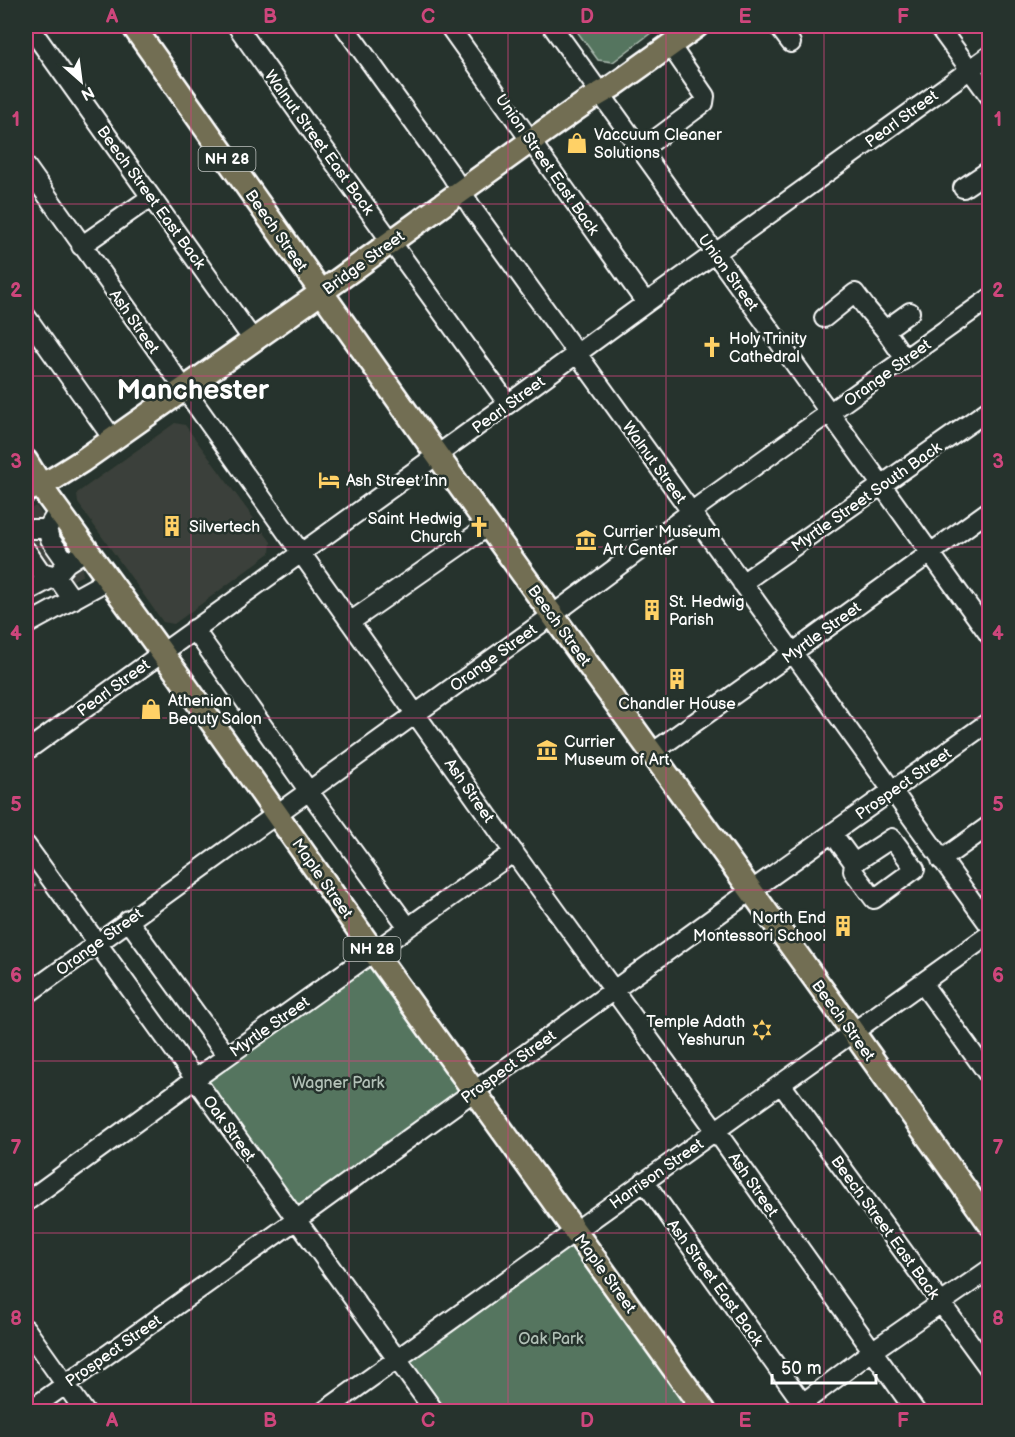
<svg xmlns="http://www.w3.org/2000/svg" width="1015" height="1437" viewBox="0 0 1015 1437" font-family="'Balsamiq Sans',sans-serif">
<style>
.built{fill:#3b413a}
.green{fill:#55755f;stroke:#aabaaf;stroke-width:1.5}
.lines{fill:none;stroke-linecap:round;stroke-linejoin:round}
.minor-casing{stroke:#fff;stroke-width:22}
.major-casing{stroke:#fff;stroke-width:27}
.minor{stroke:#26332d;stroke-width:18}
.major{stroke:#726e52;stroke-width:22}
.grid{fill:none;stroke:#ce467c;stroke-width:1.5;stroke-opacity:0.55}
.labels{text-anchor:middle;stroke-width:5;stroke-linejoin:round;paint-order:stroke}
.shield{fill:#26332d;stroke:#bec2c0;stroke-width:1.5}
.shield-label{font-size:15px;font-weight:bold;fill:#fff}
.street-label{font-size:16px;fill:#fff;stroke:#26332d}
.poi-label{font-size:16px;fill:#fff;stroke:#26332d;text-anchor:start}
.park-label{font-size:16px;fill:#b2c1b7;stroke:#26332d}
.town-label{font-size:28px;font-weight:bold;fill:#fff;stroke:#26332d}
.neatline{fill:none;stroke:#ce467c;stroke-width:2}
.grid-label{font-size:20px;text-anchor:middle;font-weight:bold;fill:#ce467c}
</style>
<rect width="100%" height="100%" fill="#26332d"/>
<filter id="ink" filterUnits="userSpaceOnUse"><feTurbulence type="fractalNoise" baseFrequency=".0167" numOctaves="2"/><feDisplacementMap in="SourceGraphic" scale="12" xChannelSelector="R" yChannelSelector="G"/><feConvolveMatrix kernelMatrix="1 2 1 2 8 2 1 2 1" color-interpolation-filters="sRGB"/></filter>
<g filter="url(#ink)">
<!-- built -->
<path class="built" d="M 175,423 L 185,425 L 271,542 L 270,553 L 174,624 L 163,622 L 78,503 L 77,493 Z
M 36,506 L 82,569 L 83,575 L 26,605 L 26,511 Z"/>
<!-- green -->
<path class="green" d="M 573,26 L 660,26 L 613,62 L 598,60 Z
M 26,877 L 35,886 L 26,914 Z
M 374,952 L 474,1091 L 296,1220 L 195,1079 Z
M 565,1237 L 703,1411 L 435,1411 L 398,1360 Z"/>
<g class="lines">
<defs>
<path id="minor" d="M 29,26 L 253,340
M 237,26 C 326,153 418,278 508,404
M 344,26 L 450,173 L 472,208 L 990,926
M 449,26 L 646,303
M 552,26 L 990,636
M 778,26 L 791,43
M 938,26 L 990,97
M 641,150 L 704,103 L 705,96 L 670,45
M 26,166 L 525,868 L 716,1131 L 916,1412
M 963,188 L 990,170
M 81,246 L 151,197
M 26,316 L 113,439
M 824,318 L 855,293 L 867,309 L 885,330 L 905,359
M 885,330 L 910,312
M 58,511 L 47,529 L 50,539 L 67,563
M 26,529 L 47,529
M 26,550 L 41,572 L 56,576 L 73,600
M 742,583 L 990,409
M 26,592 L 56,576 L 67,563 L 87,550
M 350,622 L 488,526
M 26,625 L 97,586 L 107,577
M 194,629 L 308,790 L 408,927
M 26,751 L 508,404 L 646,303 L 990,55
M 652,753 L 781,661 L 990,510
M 832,833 L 854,863 L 853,871 L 874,899 L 915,869 L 892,838 L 854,863
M 26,845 L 97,943 L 435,1412
M 941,860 L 990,825
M 128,920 L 227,1056
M 922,983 L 990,1077
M 26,995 L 543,622 L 703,503 L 990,298
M 781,1084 L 990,1370
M 644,1181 L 809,1412
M 26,1202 L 195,1079 L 514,852
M 26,1329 L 85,1412
M 27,1412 L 296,1220 L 752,890 L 990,721
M 323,1412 L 990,934
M 791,1412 L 872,1351 L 990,1269"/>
<path id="major" d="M 133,26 L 437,455 L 853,1032 L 990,1224
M 26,461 L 49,498 L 179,676 L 374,952 L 705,1412
M 26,491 L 55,478 L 82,461 L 312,299 L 532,140 L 589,100 L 613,86 L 697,26"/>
</defs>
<!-- minor casing -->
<use href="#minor" class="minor-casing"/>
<!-- major casing -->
<use href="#major" class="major-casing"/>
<!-- minor -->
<use href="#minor" class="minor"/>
<!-- major -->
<use href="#major" class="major"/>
</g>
</g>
<!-- grid -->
<path class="grid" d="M 191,26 L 191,1412M 349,26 L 349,1412M 508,26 L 508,1412M 666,26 L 666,1412M 824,26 L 824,1412M 26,204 L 990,204M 26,376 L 990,376M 26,547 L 990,547M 26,718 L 990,718M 26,890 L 990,890M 26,1061 L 990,1061M 26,1233 L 990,1233"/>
<!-- icons -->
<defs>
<symbol id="shop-bare" viewBox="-9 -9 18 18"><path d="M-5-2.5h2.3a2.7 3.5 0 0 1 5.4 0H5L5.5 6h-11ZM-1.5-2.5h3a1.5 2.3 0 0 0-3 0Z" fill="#ffd166" stroke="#26332d" stroke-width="2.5" paint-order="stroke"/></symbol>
<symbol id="church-bare" viewBox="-9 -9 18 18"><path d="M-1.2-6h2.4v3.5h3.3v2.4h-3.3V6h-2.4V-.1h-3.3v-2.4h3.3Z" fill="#ffd166" stroke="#26332d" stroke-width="2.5" paint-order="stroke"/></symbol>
<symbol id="hotel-bare" viewBox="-9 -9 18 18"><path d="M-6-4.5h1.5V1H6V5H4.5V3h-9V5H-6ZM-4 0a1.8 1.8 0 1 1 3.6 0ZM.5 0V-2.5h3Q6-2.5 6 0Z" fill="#ffd166" stroke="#26332d" stroke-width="2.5" paint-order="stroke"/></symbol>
<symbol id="building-bare" viewBox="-9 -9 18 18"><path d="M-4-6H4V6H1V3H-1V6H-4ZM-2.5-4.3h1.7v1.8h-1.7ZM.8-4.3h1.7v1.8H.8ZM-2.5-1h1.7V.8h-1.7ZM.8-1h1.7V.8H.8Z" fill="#ffd166" stroke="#26332d" stroke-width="2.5" paint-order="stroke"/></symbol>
<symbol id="museum-bare" viewBox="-9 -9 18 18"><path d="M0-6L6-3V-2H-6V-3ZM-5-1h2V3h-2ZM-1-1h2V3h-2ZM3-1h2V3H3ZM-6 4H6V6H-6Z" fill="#ffd166" stroke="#26332d" stroke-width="2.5" paint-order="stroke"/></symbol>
<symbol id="synagogue-bare" viewBox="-9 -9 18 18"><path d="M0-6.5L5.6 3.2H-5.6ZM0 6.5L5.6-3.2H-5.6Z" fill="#ffd166" stroke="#26332d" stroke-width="2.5" paint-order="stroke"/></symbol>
</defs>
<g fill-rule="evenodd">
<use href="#shop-bare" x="562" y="128" width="30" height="30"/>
<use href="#church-bare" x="697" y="332" width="30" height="30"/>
<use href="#hotel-bare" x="314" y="465" width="30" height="30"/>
<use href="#building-bare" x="157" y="511" width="30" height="30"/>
<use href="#church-bare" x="464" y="512" width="30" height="30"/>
<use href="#museum-bare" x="571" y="525" width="30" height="30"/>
<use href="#building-bare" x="637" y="595" width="30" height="30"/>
<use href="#building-bare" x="662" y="664" width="30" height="30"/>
<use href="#shop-bare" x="136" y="694" width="30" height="30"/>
<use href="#museum-bare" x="532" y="735" width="30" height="30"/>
<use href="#building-bare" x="828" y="911" width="30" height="30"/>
<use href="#synagogue-bare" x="747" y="1015" width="30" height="30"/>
</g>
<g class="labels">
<!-- shield labels -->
<g class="shield">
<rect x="198.5" y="147" width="57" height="24" rx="4.5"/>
<rect x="343.5" y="937" width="57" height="24" rx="4.5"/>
</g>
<g class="shield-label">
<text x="227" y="164">NH 28</text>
<text x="372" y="954">NH 28</text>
</g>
<!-- street labels -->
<g class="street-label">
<text transform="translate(901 118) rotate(-36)" y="6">Pearl Street</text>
<text transform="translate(320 142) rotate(54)" y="6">Walnut Street East Back</text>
<text transform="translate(548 164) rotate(55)" y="6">Union Street East Back</text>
<text transform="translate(152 197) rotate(54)" y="6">Beech Street East Back</text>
<text transform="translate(277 230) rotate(55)" y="6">Beech Street</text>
<text transform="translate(363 262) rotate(-36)" y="6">Bridge Street</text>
<text transform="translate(729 272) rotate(54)" y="6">Union Street</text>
<text transform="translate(135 321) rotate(55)" y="6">Ash Street</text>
<text transform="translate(887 372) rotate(-36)" y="6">Orange Street</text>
<text transform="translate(508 404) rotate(-36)" y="6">Pearl Street</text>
<text transform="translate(655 462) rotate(54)" y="6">Walnut Street</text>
<text transform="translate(866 496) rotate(-35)" y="6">Myrtle Street South Back</text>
<text transform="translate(560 625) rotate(54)" y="6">Beech Street</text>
<text transform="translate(821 632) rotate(-36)" y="6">Myrtle Street</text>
<text transform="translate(493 657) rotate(-36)" y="6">Orange Street</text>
<text transform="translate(113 687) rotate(-36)" y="6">Pearl Street</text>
<text transform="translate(903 783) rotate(-35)" y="6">Prospect Street</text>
<text transform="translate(470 790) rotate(55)" y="6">Ash Street</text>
<text transform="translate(323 878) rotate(55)" y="6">Maple Street</text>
<text transform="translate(99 941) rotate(-36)" y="6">Orange Street</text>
<text transform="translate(844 1020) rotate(54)" y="6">Beech Street</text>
<text transform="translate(269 1026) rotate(-35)" y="6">Myrtle Street</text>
<text transform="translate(508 1066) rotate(-36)" y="6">Prospect Street</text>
<text transform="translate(230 1128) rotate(54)" y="6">Oak Street</text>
<text transform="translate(656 1173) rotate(-35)" y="6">Harrison Street</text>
<text transform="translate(754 1184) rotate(55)" y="6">Ash Street</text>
<text transform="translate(886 1227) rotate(54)" y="6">Beech Street East Back</text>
<text transform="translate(606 1273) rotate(54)" y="6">Maple Street</text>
<text transform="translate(716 1282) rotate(54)" y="6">Ash Street East Back</text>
<text transform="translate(113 1350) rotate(-35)" y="6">Prospect Street</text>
</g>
<!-- poi labels -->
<g class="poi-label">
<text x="594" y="140">Vaccuum Cleaner<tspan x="594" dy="18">Solutions</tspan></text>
<text x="729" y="344">Holy Trinity<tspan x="729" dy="18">Cathedral</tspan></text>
<text x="346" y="486">Ash Street Inn</text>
<text x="462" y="524" text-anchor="end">Saint Hedwig<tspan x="462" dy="18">Church</tspan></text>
<text x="189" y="532">Silvertech</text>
<text x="603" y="537">Currier Museum<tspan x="603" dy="18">Art Center</tspan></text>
<text x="669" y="607">St. Hedwig<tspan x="669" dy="18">Parish</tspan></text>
<text x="168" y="706">Athenian<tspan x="168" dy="18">Beauty Salon</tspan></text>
<text x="677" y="709" text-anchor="middle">Chandler House</text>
<text x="564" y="747">Currier<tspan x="564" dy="18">Museum of Art</tspan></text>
<text x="826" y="923" text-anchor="end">North End<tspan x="826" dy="18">Montessori School</tspan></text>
<text x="745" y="1027" text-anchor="end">Temple Adath<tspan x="745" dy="18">Yeshurun</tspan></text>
</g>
<!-- park labels -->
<g class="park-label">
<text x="338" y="1088">Wagner Park</text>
<text x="551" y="1344">Oak Park</text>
</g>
<!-- town labels -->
<g class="town-label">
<text x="193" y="399">Manchester</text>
</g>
</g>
<!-- margin -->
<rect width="1015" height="1437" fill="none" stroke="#26332d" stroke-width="66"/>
<!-- north arrow -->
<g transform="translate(81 81) rotate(152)" stroke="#26332d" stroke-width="4.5" paint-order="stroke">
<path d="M0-4.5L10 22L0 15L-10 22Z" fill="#ffffff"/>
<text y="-9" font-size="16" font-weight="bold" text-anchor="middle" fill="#ffffff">N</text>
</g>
<!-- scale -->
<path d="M772 1374v9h104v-9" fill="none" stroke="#ffffff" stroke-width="3"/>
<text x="781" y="1374" font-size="18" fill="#ffffff" stroke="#26332d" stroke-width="4.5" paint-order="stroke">50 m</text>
<rect x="33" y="33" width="949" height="1371" class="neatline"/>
<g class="grid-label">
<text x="112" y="23">A</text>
<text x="270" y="23">B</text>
<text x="428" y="23">C</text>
<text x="587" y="23">D</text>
<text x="745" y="23">E</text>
<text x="903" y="23">F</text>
<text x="16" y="126">1</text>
<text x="998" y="126">1</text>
<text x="16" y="297">2</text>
<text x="998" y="297">2</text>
<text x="16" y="468">3</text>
<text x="998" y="468">3</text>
<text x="16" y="640">4</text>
<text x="998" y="640">4</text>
<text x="16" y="811">5</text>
<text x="998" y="811">5</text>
<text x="16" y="982">6</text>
<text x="998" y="982">6</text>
<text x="16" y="1154">7</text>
<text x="998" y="1154">7</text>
<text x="16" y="1325">8</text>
<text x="998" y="1325">8</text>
<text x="112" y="1427">A</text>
<text x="270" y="1427">B</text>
<text x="428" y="1427">C</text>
<text x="587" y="1427">D</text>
<text x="745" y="1427">E</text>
<text x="903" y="1427">F</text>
</g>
</svg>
